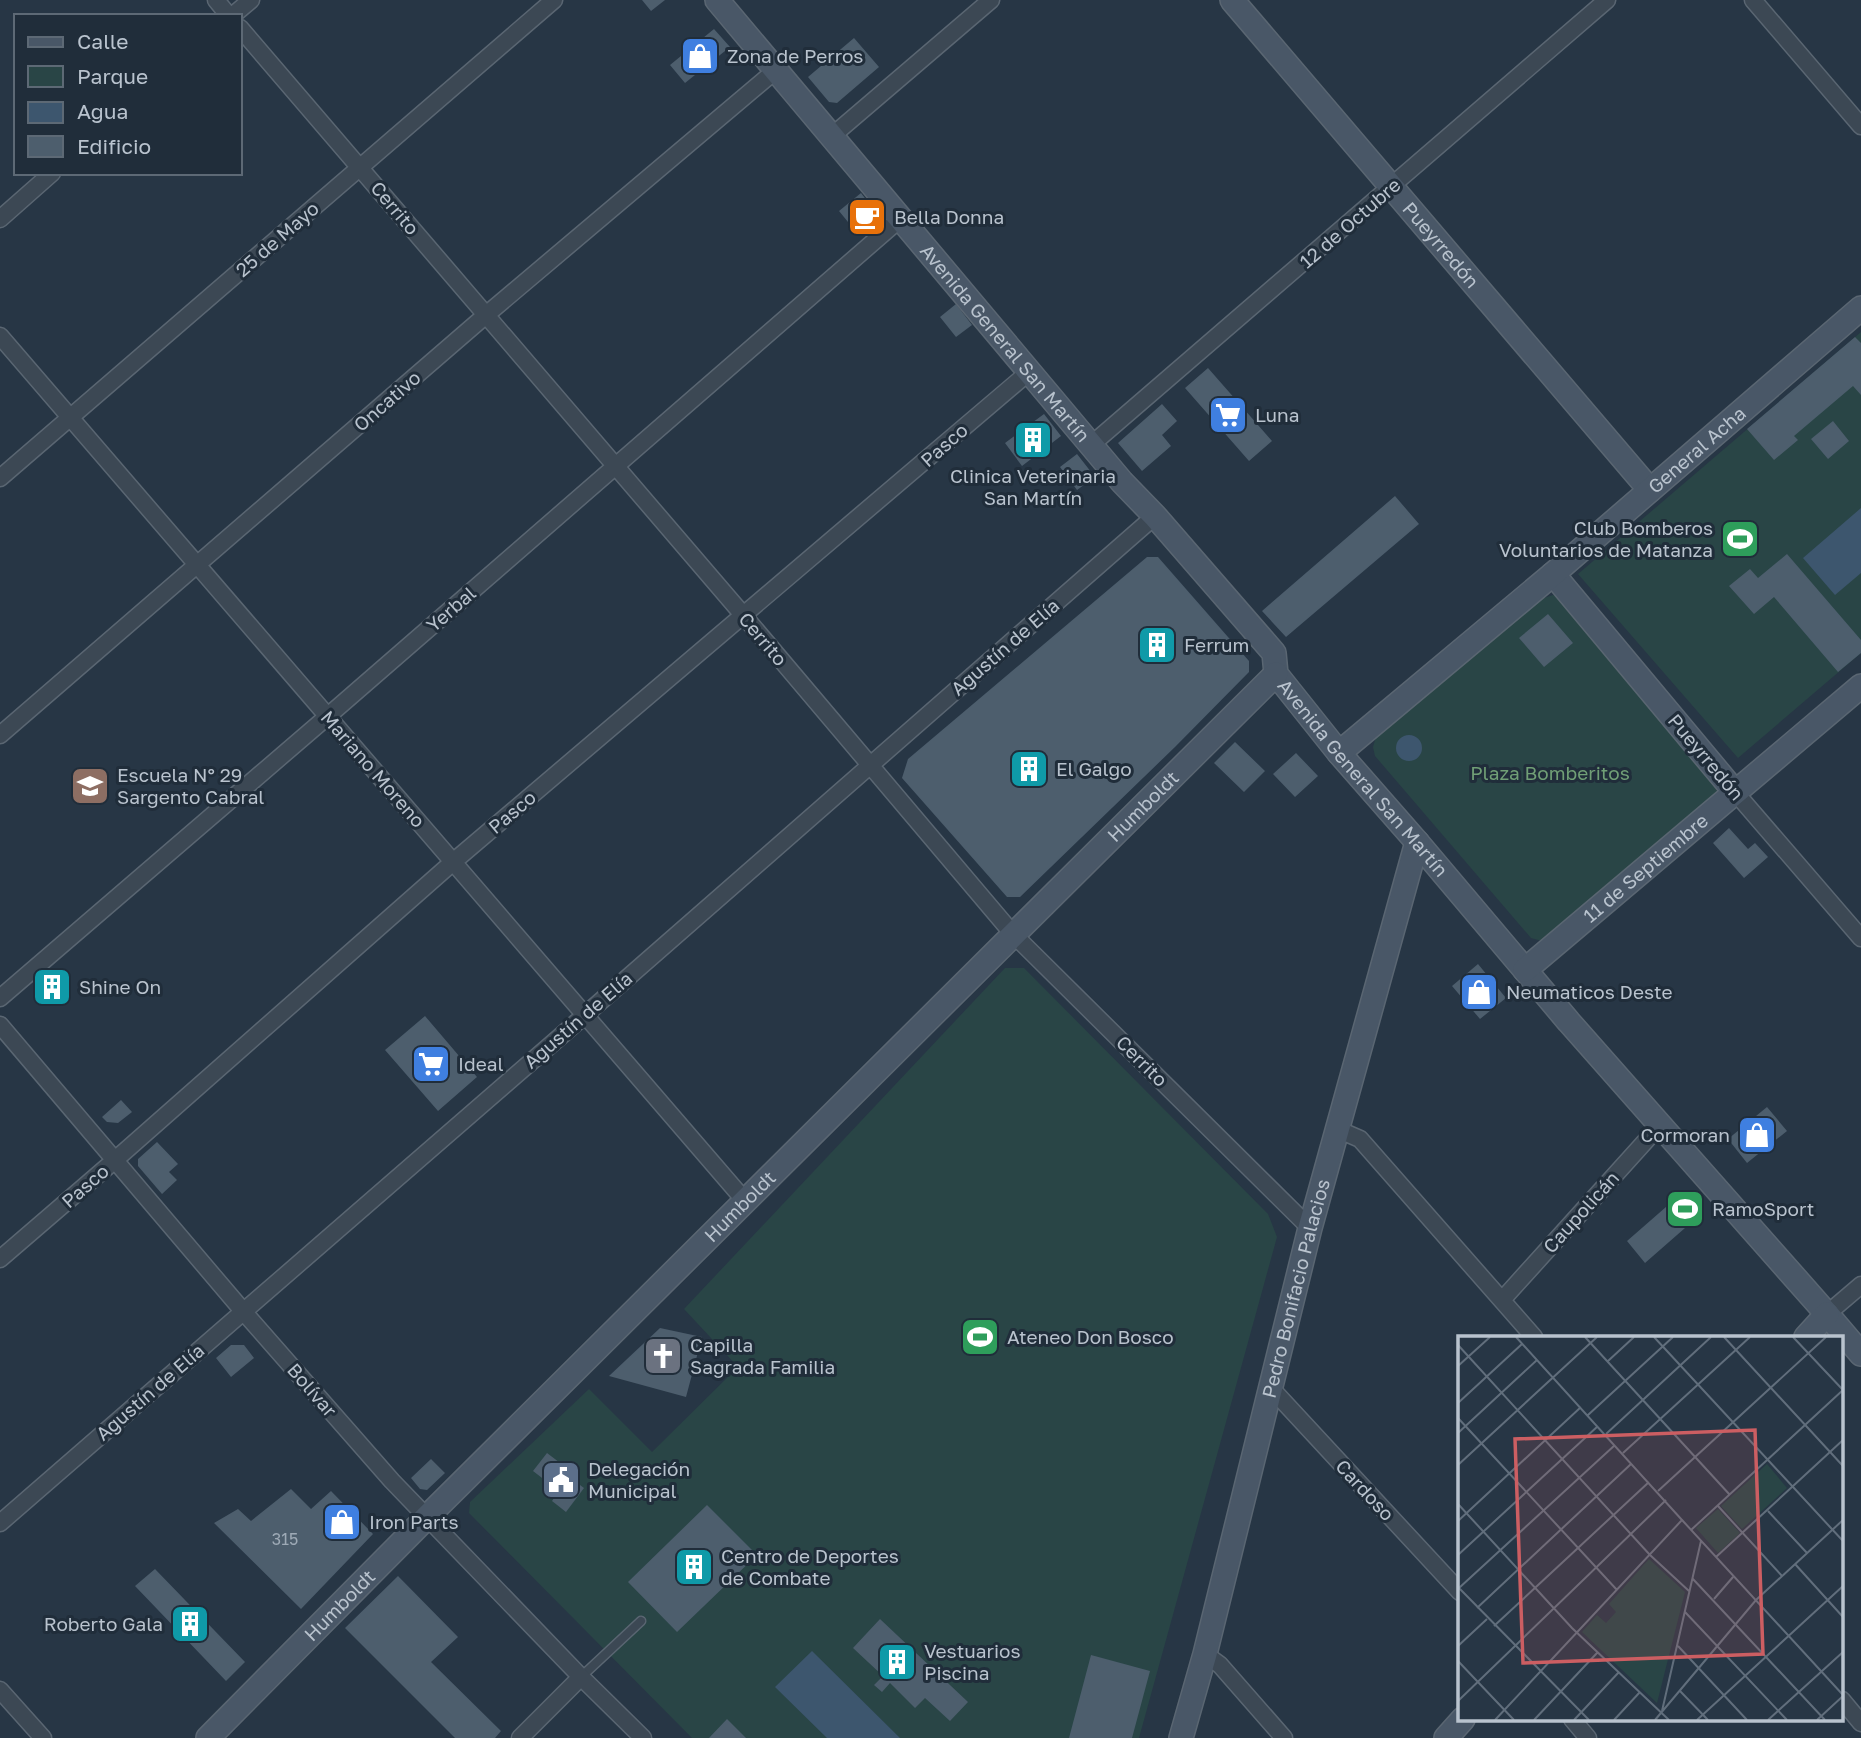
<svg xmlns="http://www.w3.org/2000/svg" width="1861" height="1738" viewBox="0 0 1861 1738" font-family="'Golos Text',sans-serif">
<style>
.green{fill:#294546}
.water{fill:#3d566e}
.building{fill:#4d5e6d}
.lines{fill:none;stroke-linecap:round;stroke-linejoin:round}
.lane-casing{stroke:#5a6672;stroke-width:11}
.street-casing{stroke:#5a6672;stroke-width:19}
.secondary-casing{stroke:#5a6672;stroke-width:26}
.lane{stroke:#3c4854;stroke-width:8}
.street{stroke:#3c4854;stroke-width:16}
.secondary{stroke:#495767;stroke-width:23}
.labels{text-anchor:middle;stroke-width:6;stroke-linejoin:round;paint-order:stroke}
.number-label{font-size:16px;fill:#9eaab6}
.poi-label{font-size:19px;fill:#b9c3ce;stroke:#202d3a;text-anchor:start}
.street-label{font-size:19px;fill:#b9c3ce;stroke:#202d3a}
.park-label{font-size:19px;fill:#709f76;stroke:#202d3a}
.inset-road{fill:none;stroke:#616e7c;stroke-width:2}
.view{fill:#cc5e62;fill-opacity:0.15;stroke:#cc5e62;stroke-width:3.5}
.inset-edge{fill:none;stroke:#b9c3ce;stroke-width:3.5}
</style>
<rect width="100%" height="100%" fill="#273645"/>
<!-- green -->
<path class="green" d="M 1861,332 L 1861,653 L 1738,758 L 1578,574 Z
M 1553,595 L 1565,600 L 1715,781 L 1717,790 L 1714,800 L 1554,935 L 1542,941 L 1531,938 L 1375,756 L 1373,747 L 1376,737 L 1541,599 Z
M 1005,968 L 1024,968 L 1268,1214 L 1277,1237 L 1139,1738 L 692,1738 L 469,1513 L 470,1502 L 589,1389 L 652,1452 L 738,1367 L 684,1309 Z"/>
<!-- water -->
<path class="water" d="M 1861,508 L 1861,573 L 1835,595 L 1803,558 Z
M1396 748a13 13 0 1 1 26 0a13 13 0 1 1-26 0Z
M 812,1651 L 900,1738 L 827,1738 L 775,1687 Z"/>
<!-- building -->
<path class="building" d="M 642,0 L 665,0 L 651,11 Z
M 714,29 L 730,47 L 685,83 L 670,65 Z
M 854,38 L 879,67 L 837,103 L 829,102 L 808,77 Z
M 861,193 L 874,210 L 874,219 L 857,233 L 839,211 Z
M 956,304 L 972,325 L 956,337 L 940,317 Z
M 1855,337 L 1861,343 L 1861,395 L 1853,386 L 1794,436 L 1798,440 L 1774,460 L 1747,429 Z
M 1208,368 L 1272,441 L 1249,461 L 1185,388 Z
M 1162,404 L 1177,421 L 1162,435 L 1171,446 L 1142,471 L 1118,443 Z
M 1044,414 L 1061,436 L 1022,466 L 1005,443 Z
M 1833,421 L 1849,441 L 1828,459 L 1811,439 Z
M 1077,454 L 1095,477 L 1077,490 L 1060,467 Z
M 1395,496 L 1419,524 L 1286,637 L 1262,611 Z
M 1787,554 L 1861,640 L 1861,653 L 1838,672 L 1774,597 L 1754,614 L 1729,586 L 1750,569 L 1758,578 Z
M 1147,557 L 1158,557 L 1249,661 L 1249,672 L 1175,747 L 1020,897 L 1007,897 L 902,778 L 908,759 Z
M 1548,614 L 1573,643 L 1544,667 L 1519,638 Z
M 1235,742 L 1265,771 L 1244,792 L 1214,763 Z
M 1296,753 L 1318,776 L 1295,797 L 1273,774 Z
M 1729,828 L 1748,849 L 1755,843 L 1768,857 L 1744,878 L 1713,843 Z
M 1478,964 L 1506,998 L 1480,1019 L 1452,986 Z
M 49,975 L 63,990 L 54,999 L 40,984 Z
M 425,1016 L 477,1077 L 438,1111 L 385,1050 Z
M 121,1100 L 132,1112 L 118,1123 L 107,1122 L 102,1117 Z
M 1767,1107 L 1787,1131 L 1747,1163 L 1728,1139 Z
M 157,1142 L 178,1164 L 169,1172 L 177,1180 L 162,1194 L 138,1166 L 138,1159 Z
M 1682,1193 L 1701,1214 L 1645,1263 L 1627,1241 Z
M 660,1328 L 702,1337 L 686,1397 L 609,1376 Z
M 231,1345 L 244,1345 L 254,1358 L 231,1377 L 216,1358 Z
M 547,1453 L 580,1478 L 576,1482 L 584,1488 L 566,1512 L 552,1501 L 559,1491 L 533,1471 Z
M 431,1459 L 445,1473 L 427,1490 L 420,1489 L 411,1478 Z
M 291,1489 L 311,1509 L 331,1491 L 373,1534 L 301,1609 L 214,1523 L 238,1509 L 251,1521 Z
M 707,1505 L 757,1555 L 677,1632 L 628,1582 Z
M 155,1569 L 245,1662 L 226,1681 L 135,1586 Z
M 398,1576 L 458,1637 L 431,1662 L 501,1731 L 495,1738 L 455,1738 L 345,1628 Z
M 880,1619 L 968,1702 L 950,1721 L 925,1698 L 915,1708 L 890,1683 L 882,1692 L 874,1685 L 883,1676 L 853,1648 Z
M 1091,1655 L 1150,1671 L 1132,1738 L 1069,1738 Z
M 727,1719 L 746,1738 L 709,1738 Z"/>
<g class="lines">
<defs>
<path id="lane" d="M 581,1677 L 641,1621"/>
<path id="street" d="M 216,0 L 229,16
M 1753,0 L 1861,126
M 232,16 L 251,0
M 240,28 L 744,616 L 1013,934 L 1310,1228
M 832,136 L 991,0
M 0,219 L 52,173
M 0,336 L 746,1202
M 1091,445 L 1607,0
M 0,478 L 554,0
M 0,735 L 486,315 L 776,70
M 1735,792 L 1861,938
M 0,998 L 328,716 L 901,218
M 0,1025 L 243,1311 L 392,1481 L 581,1677 L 643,1738
M 1337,1129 L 1360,1139 L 1534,1337
M 0,1259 L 115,1160 L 453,862 L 1029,372
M 1502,1300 L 1660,1125
M 1827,1314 L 1861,1285
M 1270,1387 L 1460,1592
M 0,1523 L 585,1015 L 1155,516
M 1205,1654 L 1220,1665 L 1284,1738
M 0,1690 L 43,1738
M 1842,1700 L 1861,1723
M 1572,1719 L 1588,1738
M 520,1738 L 581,1677"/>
<g id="secondary">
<path id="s1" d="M 717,0 L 1122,482 L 1155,516 L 1274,653 L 1276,674 L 1339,753 L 1417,842 L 1569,1022 L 1827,1314 L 1861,1354"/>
<path id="s2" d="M 1232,0 L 1650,490"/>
<path d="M 1553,574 L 1735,792"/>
<path id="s3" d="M 1339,753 L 1553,574 L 1861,308"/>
<path id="s4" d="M 1525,970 L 1861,686"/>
<path d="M 1806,1337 L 1827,1314"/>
<path id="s5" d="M 208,1738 L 427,1517 L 1276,674"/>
<path id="s6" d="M 1181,1738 L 1205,1654 L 1310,1228 L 1417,842"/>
<path d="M 1446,1738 L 1463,1719"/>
</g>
</defs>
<!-- lane casing -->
<use href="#lane" class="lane-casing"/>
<!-- street casing -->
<use href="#street" class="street-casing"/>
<!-- secondary casing -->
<use href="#secondary" class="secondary-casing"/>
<!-- lane -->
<use href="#lane" class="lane"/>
<!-- street -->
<use href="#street" class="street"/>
<!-- secondary -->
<use href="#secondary" class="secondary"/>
</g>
<!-- icons -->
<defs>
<symbol id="shop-square" viewBox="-11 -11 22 22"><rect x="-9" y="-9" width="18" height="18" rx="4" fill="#3f7fe0" stroke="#202d3a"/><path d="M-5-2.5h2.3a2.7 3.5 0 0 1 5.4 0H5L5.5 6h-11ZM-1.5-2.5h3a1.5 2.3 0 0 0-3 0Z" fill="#fff"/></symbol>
<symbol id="cafe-square" viewBox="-11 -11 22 22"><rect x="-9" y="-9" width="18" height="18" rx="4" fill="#e8710a" stroke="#202d3a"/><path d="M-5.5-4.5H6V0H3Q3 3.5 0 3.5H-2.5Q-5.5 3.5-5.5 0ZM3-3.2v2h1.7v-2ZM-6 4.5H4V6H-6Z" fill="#fff"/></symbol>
<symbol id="supermarket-square" viewBox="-11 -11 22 22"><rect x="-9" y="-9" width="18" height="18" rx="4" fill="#3f7fe0" stroke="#202d3a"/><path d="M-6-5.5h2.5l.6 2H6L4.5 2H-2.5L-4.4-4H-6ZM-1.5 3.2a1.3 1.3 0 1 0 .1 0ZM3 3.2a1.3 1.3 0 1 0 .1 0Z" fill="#fff"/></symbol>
<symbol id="building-square" viewBox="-11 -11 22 22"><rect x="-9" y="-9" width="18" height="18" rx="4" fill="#0f9aa8" stroke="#202d3a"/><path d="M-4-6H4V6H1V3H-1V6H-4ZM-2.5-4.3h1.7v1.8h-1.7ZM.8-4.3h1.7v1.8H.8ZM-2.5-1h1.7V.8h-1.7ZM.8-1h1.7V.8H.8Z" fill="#fff"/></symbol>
<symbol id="stadium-square" viewBox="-11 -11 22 22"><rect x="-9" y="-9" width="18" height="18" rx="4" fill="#2e9e5b" stroke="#202d3a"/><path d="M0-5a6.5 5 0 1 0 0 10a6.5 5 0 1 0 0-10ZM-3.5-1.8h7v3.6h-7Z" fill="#fff"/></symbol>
<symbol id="school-square" viewBox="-11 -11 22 22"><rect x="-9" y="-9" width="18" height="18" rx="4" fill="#8d6e63" stroke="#202d3a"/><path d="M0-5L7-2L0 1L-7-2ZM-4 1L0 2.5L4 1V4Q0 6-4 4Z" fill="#fff"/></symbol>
<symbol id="church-square" viewBox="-11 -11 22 22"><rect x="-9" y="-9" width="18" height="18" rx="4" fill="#6b7280" stroke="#202d3a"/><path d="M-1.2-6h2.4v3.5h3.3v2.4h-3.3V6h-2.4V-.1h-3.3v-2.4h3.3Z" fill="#fff"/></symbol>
<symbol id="civic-square" viewBox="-11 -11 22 22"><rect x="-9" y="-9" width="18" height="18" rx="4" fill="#5c6f8a" stroke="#202d3a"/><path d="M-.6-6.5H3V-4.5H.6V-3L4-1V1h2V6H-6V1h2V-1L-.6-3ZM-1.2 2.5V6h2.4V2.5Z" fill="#fff"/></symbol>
</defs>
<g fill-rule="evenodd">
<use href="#shop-square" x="678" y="34" width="44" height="44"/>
<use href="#cafe-square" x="845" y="195" width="44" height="44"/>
<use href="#supermarket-square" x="1206" y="393" width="44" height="44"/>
<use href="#building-square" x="1011" y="418" width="44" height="44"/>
<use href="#stadium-square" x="1718" y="517" width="44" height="44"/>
<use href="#building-square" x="1135" y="623" width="44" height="44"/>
<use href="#building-square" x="1007" y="747" width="44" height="44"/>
<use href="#school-square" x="68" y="764" width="44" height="44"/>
<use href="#building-square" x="30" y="965" width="44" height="44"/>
<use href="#shop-square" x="1457" y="970" width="44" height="44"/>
<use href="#supermarket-square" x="409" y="1042" width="44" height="44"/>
<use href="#shop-square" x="1735" y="1113" width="44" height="44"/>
<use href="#stadium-square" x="1663" y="1187" width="44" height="44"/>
<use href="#stadium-square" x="958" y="1315" width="44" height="44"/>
<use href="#church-square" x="641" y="1334" width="44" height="44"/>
<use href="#civic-square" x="539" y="1458" width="44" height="44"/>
<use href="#shop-square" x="320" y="1500" width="44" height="44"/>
<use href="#building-square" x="672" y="1545" width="44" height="44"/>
<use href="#building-square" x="168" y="1602" width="44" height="44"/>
<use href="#building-square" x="875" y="1640" width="44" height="44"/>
</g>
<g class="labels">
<!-- number labels -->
<g class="number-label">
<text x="285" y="1545">315</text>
</g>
<!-- poi labels -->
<g class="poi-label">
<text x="727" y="63">Zona de Perros</text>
<text x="894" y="224">Bella Donna</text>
<text x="1255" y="422">Luna</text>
<text x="1033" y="483" text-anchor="middle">Clinica Veterinaria<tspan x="1033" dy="22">San Martín</tspan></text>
<text x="1713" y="535" text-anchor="end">Club Bomberos<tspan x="1713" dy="22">Voluntarios de Matanza</tspan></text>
<text x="1184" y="652">Ferrum</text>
<text x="1056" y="776">El Galgo</text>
<text x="117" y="782">Escuela N° 29<tspan x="117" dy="22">Sargento Cabral</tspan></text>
<text x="79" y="994">Shine On</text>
<text x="1506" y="999">Neumaticos Deste</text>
<text x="458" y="1071">Ideal</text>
<text x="1730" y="1142" text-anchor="end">Cormoran</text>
<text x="1712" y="1216">RamoSport</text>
<text x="1007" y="1344">Ateneo Don Bosco</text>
<text x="690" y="1352">Capilla<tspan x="690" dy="22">Sagrada Familia</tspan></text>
<text x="588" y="1476">Delegación<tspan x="588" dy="22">Municipal</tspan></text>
<text x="369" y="1529">Iron Parts</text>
<text x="721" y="1563">Centro de Deportes<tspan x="721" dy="22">de Combate</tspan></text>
<text x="163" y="1631" text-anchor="end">Roberto Gala</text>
<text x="924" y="1658">Vestuarios<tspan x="924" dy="22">Piscina</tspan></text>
</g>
<!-- street labels -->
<g class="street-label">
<text transform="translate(395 208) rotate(50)" y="7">Cerrito</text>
<text transform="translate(1350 223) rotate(-41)" y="7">12 de Octubre</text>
<text transform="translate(277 239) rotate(-41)" y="7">25 de Mayo</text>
<text dy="7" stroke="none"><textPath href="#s2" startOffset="322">Pueyrredón</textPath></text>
<text dy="7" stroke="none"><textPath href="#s1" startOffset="448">Avenida General San Martín</textPath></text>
<text transform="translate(387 401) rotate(-41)" y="7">Oncativo</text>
<text transform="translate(944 445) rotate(-41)" y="7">Pasco</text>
<text dy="7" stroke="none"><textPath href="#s3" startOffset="469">General Acha</textPath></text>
<text transform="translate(451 609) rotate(-41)" y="7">Yerbal</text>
<text transform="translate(763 639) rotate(50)" y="7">Cerrito</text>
<text transform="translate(1005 647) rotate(-41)" y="7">Agustín de Elía</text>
<text transform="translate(1706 757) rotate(50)" y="7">Pueyrredón</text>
<text transform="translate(373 769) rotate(49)" y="7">Mariano Moreno</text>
<text dy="7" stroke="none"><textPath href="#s1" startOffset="1015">Avenida General San Martín</textPath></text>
<text dy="7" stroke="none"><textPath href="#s5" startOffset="1320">Humboldt</textPath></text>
<text transform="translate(512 812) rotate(-40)" y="7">Pasco</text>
<text dy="7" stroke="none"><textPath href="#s4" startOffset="158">11 de Septiembre</textPath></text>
<text transform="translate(578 1020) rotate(-41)" y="7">Agustín de Elía</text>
<text transform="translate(1142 1061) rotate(45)" y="7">Cerrito</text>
<text transform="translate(85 1186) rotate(-41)" y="7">Pasco</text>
<text dy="7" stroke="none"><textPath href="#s5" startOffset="752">Humboldt</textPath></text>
<text transform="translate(1581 1212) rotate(-48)" y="7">Caupolicán</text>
<text dy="7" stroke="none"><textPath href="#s6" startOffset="464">Pedro Bonifacio Palacios</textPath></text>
<text transform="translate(312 1390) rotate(49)" y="7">Bolívar</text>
<text transform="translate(150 1392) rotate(-41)" y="7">Agustín de Elía</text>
<text transform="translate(1365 1490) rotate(47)" y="7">Cardoso</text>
<text dy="7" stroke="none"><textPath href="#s5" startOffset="187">Humboldt</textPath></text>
</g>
<!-- park labels -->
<g class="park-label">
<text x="1550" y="780">Plaza Bomberitos</text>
</g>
</g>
<!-- overview -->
<g transform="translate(1458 1336)">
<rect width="385" height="385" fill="#273645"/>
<path d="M 309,128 L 329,152 L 284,193 L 263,170 ZM 260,173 L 282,197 L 260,217 L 238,192 ZM 191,223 L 227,256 L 199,367 L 124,296 L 139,279 L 148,287 L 158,276 L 151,268 Z" fill="#294546"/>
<path class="inset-road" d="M 127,1 L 272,159M 196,1 L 385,205M 266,1 L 385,130M 335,1 L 385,54M 0,9 L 192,219 L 231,255M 150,25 L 176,1M 0,30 L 32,1M 0,67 L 64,8M 130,79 L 215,1M 0,82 L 159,254M 0,97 L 79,24M 148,98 L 253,1M 165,117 L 292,1M 0,129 L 139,1M 200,155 L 368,1M 0,168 L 114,292 L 211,384M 260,170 L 324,240M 310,175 L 349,217M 224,184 L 385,359M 0,185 L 123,71M 233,194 L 385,54M 0,219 L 140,90M 258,221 L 385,104M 337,228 L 385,281M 234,242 L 367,384M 0,251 L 131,384M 1,252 L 157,109M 256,263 L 275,241M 19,272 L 173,128M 227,276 L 329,384M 36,290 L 191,146M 0,310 L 29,283M 220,310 L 289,384M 0,325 L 56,384M 222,355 L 250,384M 0,365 L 208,164M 204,375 L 243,205M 37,384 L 224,184 L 58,1M 76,384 L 139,317M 116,384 L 161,336M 156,384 L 182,356M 197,384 L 298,264 L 385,184M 239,384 L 385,250M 310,384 L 385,316M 359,384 L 385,360"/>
<path class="view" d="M 297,94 L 305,318 L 65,327 L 57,103 Z"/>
<rect width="385" height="385" class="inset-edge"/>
</g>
<!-- legend -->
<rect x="14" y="14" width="228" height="161" fill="#202d3a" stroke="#5d6975" stroke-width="2"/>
<rect x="28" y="37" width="35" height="10" fill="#495767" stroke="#5d6975" stroke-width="2"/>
<text x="77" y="49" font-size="21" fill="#b9c3ce">Calle</text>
<rect x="28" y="66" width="35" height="21" fill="#294546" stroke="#5d6975" stroke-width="2"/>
<text x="77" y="84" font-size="21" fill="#b9c3ce">Parque</text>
<rect x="28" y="102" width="35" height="21" fill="#3d566e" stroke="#5d6975" stroke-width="2"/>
<text x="77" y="119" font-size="21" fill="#b9c3ce">Agua</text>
<rect x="28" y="136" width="35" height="21" fill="#4d5e6d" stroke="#5d6975" stroke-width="2"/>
<text x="77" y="154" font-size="21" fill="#b9c3ce">Edificio</text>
</svg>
